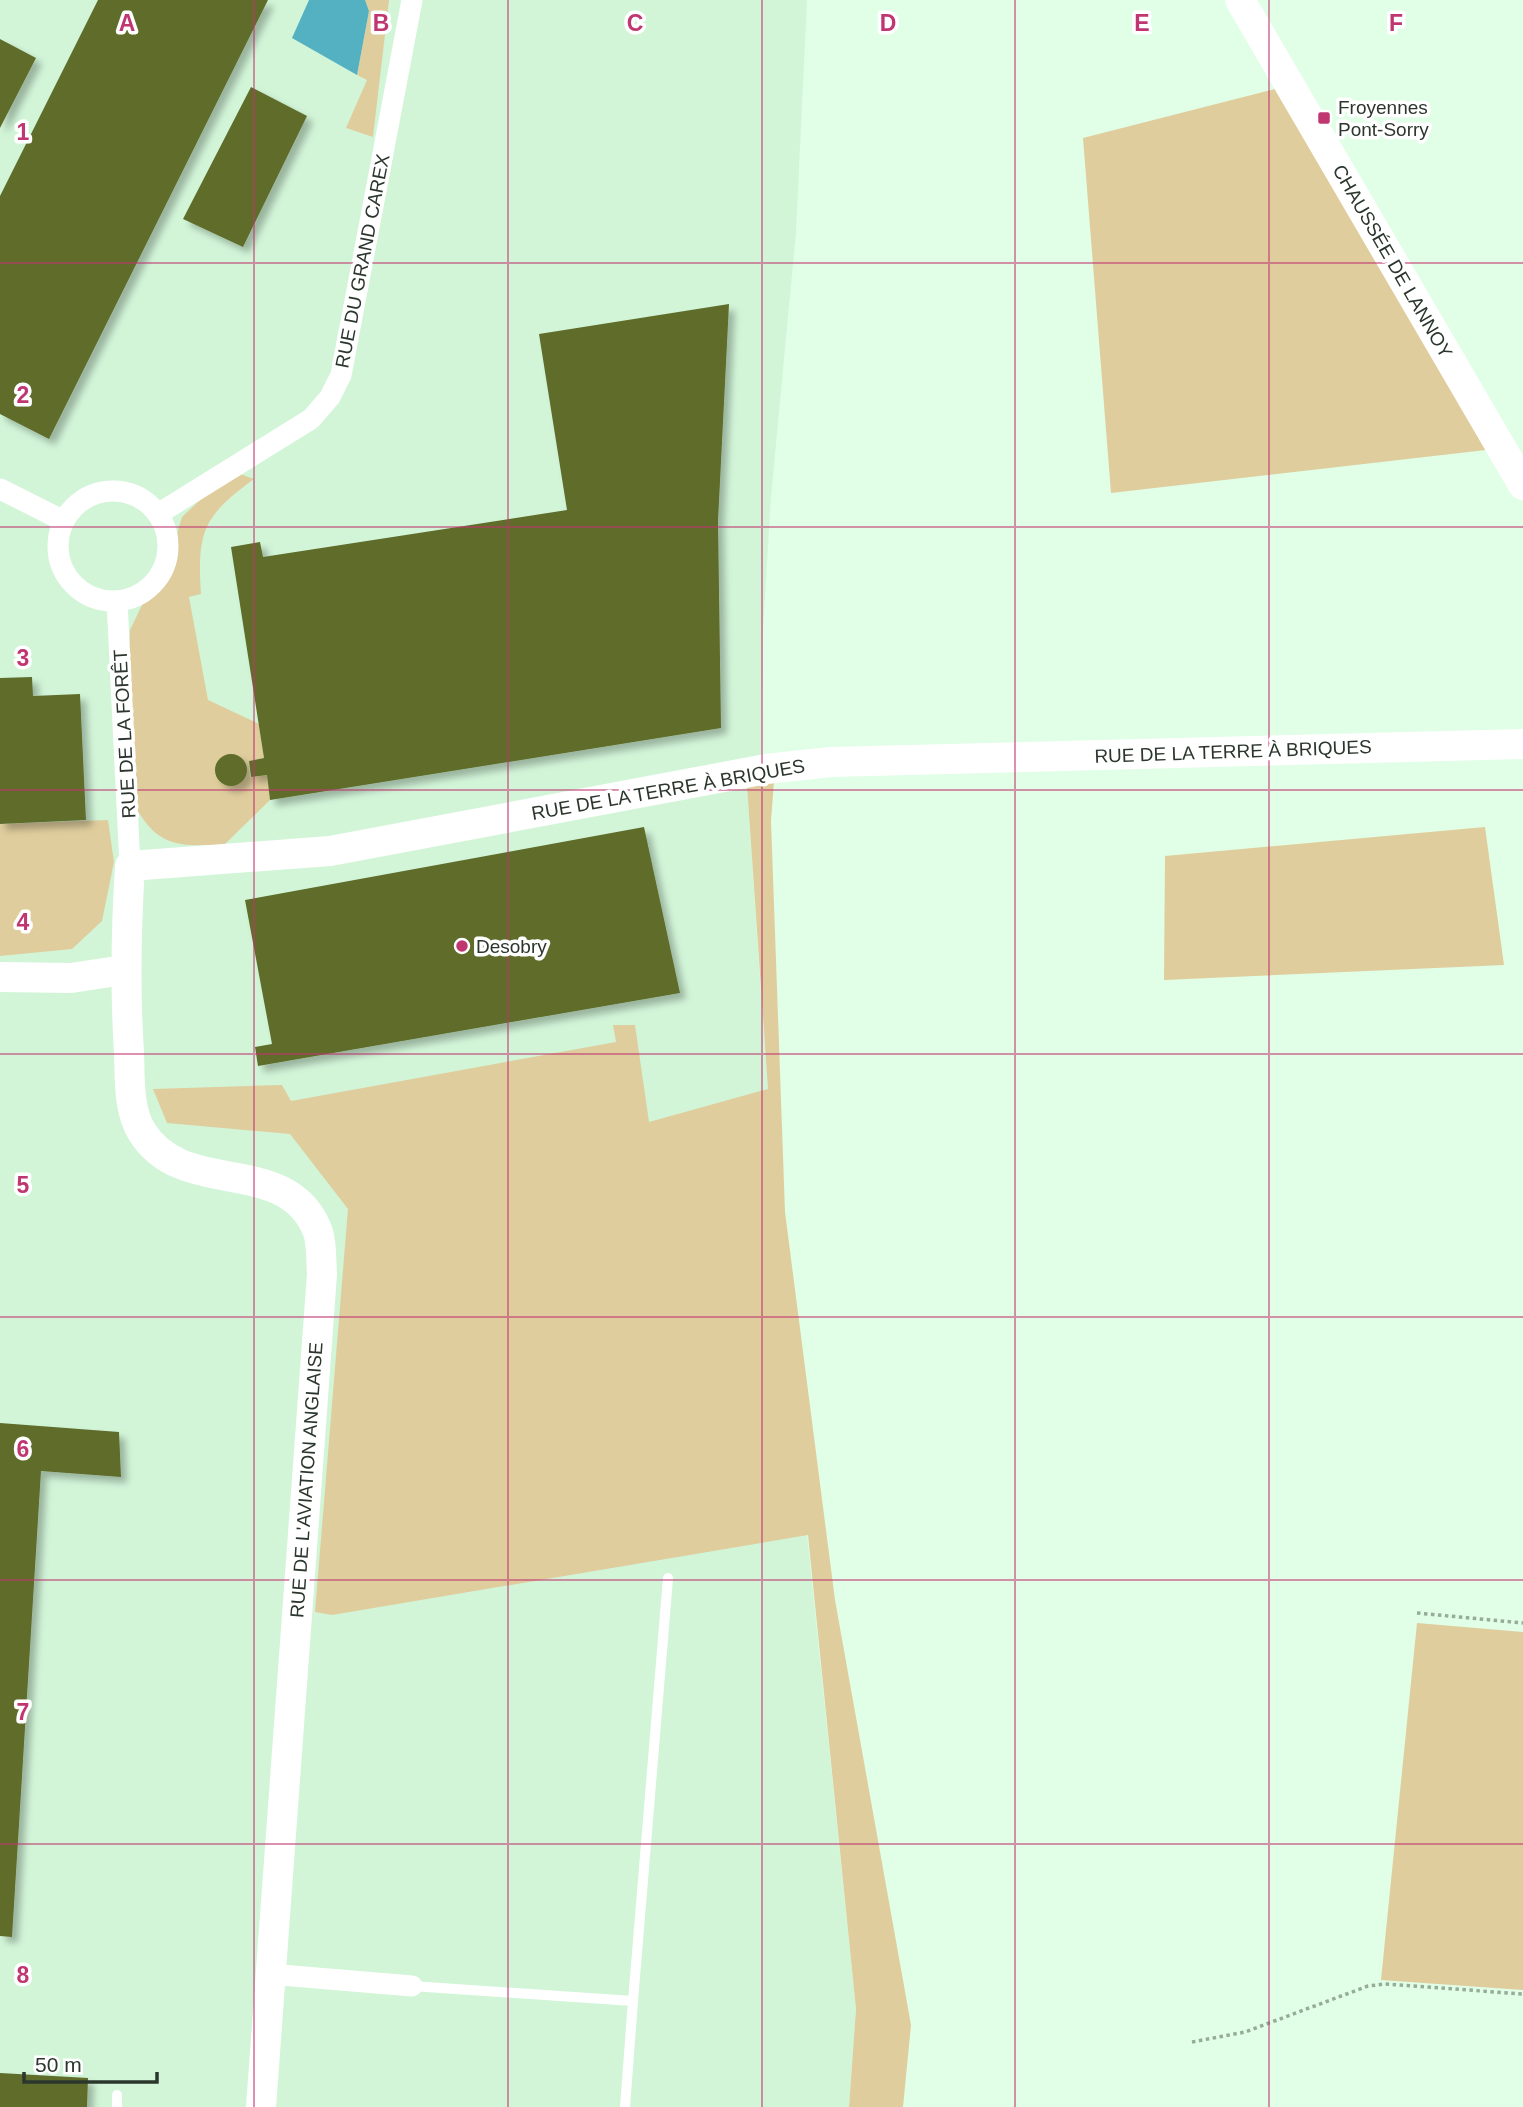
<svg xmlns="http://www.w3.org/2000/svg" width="1523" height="2107" viewBox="0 0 1523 2107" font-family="Arial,sans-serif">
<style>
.built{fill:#d2f5d8}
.green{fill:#dfcd9d}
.water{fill:#54b1c1}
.building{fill:#5e6c2b;filter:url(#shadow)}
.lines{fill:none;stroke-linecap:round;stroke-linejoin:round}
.path{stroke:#96ac9a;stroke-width:3.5;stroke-dasharray:3.5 3.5;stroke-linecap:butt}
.service{stroke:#fff;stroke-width:10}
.minor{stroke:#fff;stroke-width:21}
.secondary{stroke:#fff;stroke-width:30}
.grid{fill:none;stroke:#c03670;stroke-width:2;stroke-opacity:0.55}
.poi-dot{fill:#c03670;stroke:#fff;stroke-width:2.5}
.labels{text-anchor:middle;stroke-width:7;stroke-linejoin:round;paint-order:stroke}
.poi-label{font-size:19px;fill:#2b362d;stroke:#fff;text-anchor:start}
.street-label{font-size:19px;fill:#2b362d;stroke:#fff}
.grid-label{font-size:23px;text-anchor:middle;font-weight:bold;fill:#c03670;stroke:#fff;stroke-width:7;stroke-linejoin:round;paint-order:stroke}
</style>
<defs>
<filter id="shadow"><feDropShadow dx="6" dy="6" stdDeviation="3.5" flood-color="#0004"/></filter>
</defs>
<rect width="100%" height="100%" fill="#e1fee6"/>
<!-- built -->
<path class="built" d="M 0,0 L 807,0 L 796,232 L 771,497 L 763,630 L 761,759 L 747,786 L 763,1024 L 807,1533 L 856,2009 L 849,2107 L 0,2107 Z"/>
<!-- green -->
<path class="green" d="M 365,0 L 389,0 L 373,137 L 346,128 L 367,80 L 357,75 L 369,11 Z
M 1275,89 L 1486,450 L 1111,493 L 1083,138 Z
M 240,474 L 254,479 C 203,516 197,532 201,594 L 189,597 L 208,700 L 259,724 L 264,758 L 249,761 L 250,777 L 267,775 L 270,800 L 224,845 C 177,846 158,848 133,803 L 127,678 L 130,630 L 143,603 L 163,581 L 182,517 L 200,500 Z
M 774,781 L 771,821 L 785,1212 L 835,1600 L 911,2025 L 903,2107 L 849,2107 L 856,2009 L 808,1535 L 332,1615 L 315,1612 L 348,1209 L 290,1134 L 167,1123 L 153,1089 L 282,1085 L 291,1101 L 616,1042 L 613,1025 L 635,1025 L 649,1122 L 768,1089 L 747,786 Z
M 108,820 L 114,862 L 102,921 L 72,949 L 0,956 L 0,824 Z
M 1485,827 L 1504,965 L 1164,980 L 1165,856 Z
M 1417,1623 L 1523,1632 L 1523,1990 L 1381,1980 Z"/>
<!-- water -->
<path class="water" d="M 309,0 L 365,0 L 369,11 L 357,75 L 292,38 Z"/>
<!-- building -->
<path class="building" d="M 98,0 L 268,0 L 49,439 L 0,414 L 0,196 Z
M 0,39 L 36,58 L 0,128 Z
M 251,87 L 307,116 L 243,247 L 183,219 Z
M 729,304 L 718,521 L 721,728 L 270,800 L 267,775 L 251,777 L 249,761 L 264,758 L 231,547 L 260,542 L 263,557 L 567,510 L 539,334 Z
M 32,677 L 33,696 L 80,694 L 86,820 L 0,824 L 0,678 Z
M215 770a16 16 0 1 1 32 0a16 16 0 1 1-32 0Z
M 644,827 L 680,993 L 258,1066 L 255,1047 L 272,1044 L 245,900 Z
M 0,1423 L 119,1432 L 121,1477 L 41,1471 L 12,1937 L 0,1936 Z
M 0,2073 L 88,2078 L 87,2107 L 0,2107 Z"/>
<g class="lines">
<!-- path -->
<path class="path" d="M 1417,1613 L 1523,1623
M 1192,2042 L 1245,2032 L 1368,1986 L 1385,1984 L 1523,1994"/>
<!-- service -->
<path class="service" d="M 412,1986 L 633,2001 L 668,1578
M 117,2107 L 117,2095
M 625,2107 L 633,2001"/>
<!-- minor -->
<path class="minor" d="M 0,489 L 64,521
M58 546a55 55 0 1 1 110 0a55 55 0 1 1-110 0Z
M 158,514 L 311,419 L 330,397 L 341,375 L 412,0
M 117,601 L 130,866
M 269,1974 L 412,1986"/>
<!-- secondary -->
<path class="secondary" d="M 1240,0 L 1523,485
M 0,977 L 71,978 L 124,970
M 261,2107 L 322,1274 C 321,1261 322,1244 318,1232 C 288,1152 184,1200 142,1132 C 128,1110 130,1078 129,1053 C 125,990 126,929 130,866 L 330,851 L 766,769 L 831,762 L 1523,744"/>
</g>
<!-- grid -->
<path class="grid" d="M 254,0 L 254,2107M 508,0 L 508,2107M 762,0 L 762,2107M 1015,0 L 1015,2107M 1269,0 L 1269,2107M 0,263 L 1523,263M 0,527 L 1523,527M 0,790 L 1523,790M 0,1054 L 1523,1054M 0,1317 L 1523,1317M 0,1580 L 1523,1580M 0,1844 L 1523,1844"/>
<!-- markers -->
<g class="poi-dot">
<rect x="1317" y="111" width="14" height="14" rx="3.5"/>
<circle cx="462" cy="946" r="7"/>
</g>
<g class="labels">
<!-- poi labels -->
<g class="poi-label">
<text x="1338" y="114">Froyennes<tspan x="1338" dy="22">Pont-Sorry</tspan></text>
<text x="476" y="953">Desobry</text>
</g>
<!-- street labels -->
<g class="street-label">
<text transform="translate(362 261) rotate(-79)" y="7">RUE DU GRAND CAREX</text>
<text transform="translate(1393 261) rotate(60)" y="7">CHAUSSÉE DE LANNOY</text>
<text transform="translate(124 734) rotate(-93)" y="7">RUE DE LA FORÊT</text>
<text transform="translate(1233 751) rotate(-2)" y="7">RUE DE LA TERRE À BRIQUES</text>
<text transform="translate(668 789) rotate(-10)" y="7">RUE DE LA TERRE À BRIQUES</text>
<text transform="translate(306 1480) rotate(-86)" y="7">RUE DE L'AVIATION ANGLAISE</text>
</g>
</g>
<g class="grid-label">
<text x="127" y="31">A</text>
<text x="381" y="31">B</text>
<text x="635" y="31">C</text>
<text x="888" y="31">D</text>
<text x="1142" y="31">E</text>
<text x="1396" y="31">F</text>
<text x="23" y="140">1</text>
<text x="23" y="403">2</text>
<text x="23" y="666">3</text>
<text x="23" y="930">4</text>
<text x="23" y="1193">5</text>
<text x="23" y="1457">6</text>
<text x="23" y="1720">7</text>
<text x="23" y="1983">8</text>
</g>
<!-- scale -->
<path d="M24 2072v10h133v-10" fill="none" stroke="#2b362d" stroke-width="3.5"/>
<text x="35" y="2072" font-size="21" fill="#2b362d" stroke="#ffffff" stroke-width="5" paint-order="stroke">50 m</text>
</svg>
